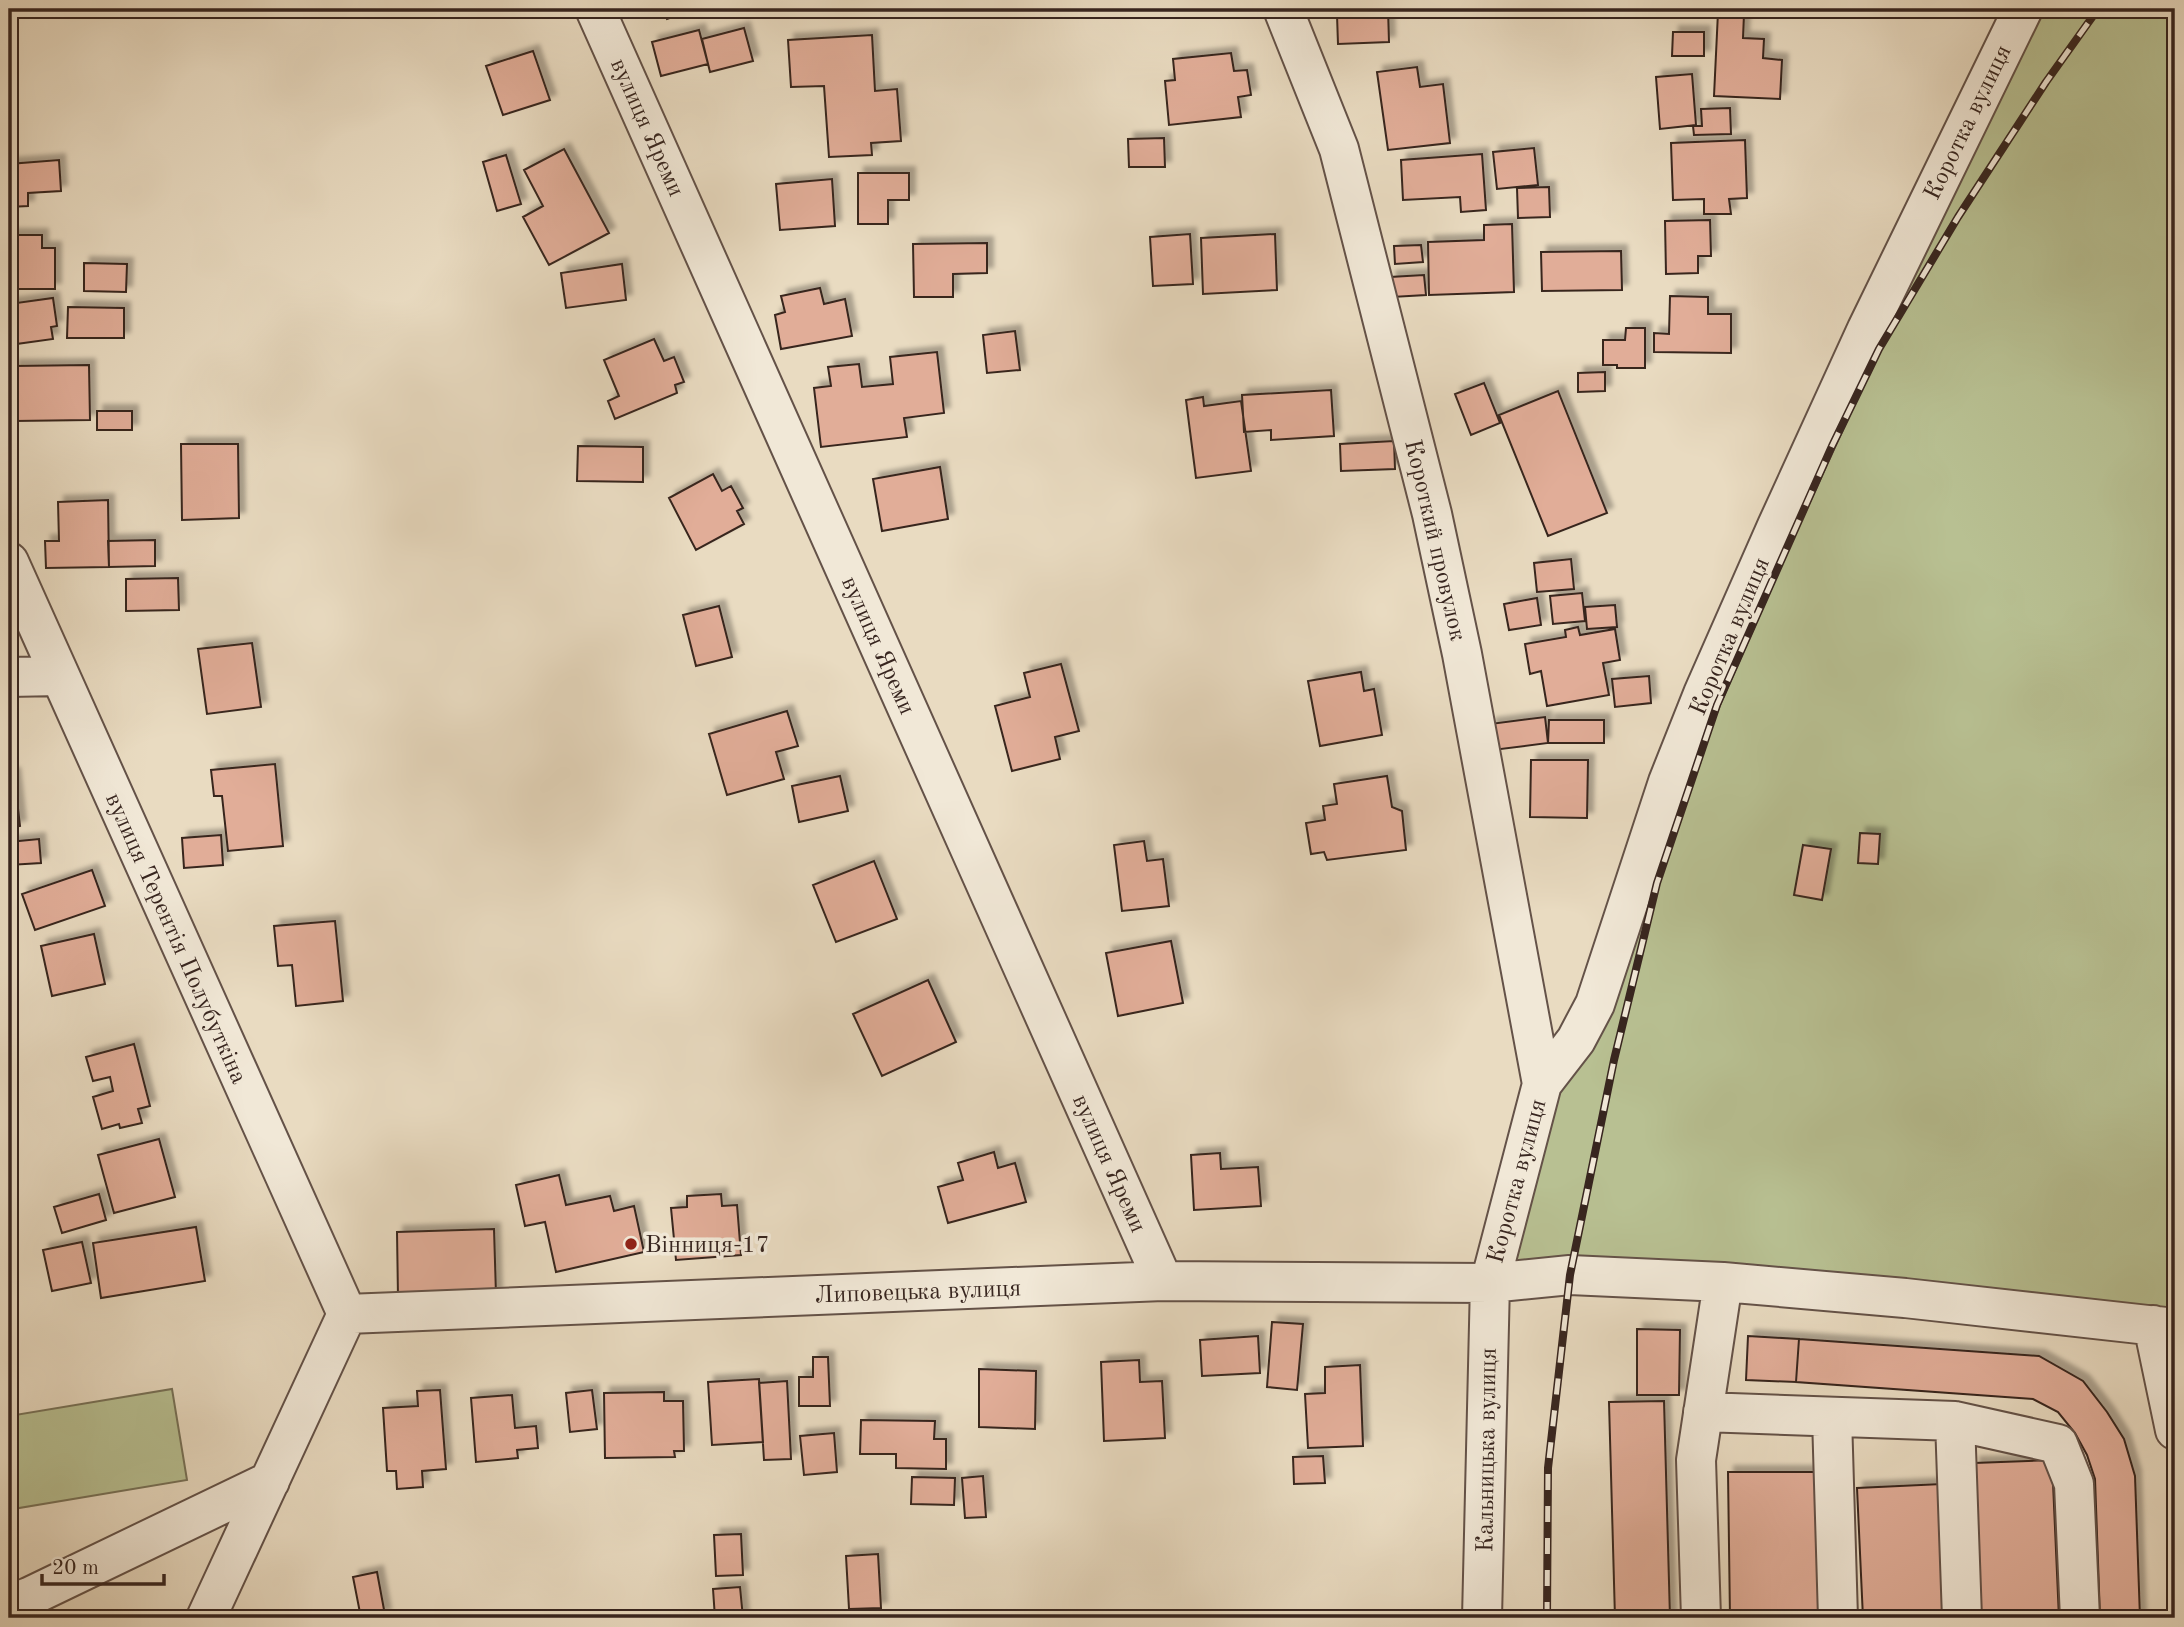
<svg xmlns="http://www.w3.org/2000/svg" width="2184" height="1627" viewBox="0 0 2184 1627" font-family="'Old Standard TT',serif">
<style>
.green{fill:#b8c092;stroke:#787258;stroke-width:2}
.building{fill:#e1ad98;stroke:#37251f;stroke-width:2;filter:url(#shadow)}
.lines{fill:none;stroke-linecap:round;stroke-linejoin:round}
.minor-casing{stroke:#645248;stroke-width:42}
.minor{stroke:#f1e8d7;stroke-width:38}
.rail-casing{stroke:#37251f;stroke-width:8}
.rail{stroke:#f1e8d7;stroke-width:5;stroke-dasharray:16;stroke-linecap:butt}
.poi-dot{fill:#8f2418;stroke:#f1e8d7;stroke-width:2.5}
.labels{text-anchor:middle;stroke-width:7;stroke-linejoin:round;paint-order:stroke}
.street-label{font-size:24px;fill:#37251f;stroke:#f1e8d7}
.poi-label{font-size:24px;fill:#37251f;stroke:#f1e8d7;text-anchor:start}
</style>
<defs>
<filter id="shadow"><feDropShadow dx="6" dy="-6" stdDeviation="2" flood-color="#0004"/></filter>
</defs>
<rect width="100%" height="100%" fill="#e9dbc1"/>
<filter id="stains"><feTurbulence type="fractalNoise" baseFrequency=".00286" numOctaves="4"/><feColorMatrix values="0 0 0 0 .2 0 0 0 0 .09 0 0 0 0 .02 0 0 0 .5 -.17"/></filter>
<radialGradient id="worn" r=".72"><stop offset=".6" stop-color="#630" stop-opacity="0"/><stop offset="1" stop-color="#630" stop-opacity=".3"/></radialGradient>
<!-- green -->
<path class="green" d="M 2023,9 L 2175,9 L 2175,1328 L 1490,1283 L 1668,782 Z
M 172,1389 L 187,1480 L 13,1509 L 9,1484 L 9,1416 Z"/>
<!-- building -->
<path class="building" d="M 663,9 L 695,9 L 667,19 Z
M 1357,9 L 1388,9 L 1389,42 L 1338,44 L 1337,15 L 1357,14 Z
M 1718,12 L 1744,14 L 1743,38 L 1764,39 L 1763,58 L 1782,60 L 1780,99 L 1714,96 Z
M 744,28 L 753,61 L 710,72 L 702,39 Z
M 699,30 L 708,64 L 661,76 L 652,42 Z
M 1673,32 L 1704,32 L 1704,56 L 1672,56 Z
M 872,35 L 875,91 L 897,89 L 901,141 L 871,143 L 872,155 L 829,157 L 824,86 L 791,87 L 788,40 Z
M 533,51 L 550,100 L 503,115 L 486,66 Z
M 1231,53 L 1234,71 L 1247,70 L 1251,95 L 1238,97 L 1241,117 L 1169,125 L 1165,81 L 1175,80 L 1173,59 Z
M 1417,67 L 1420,87 L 1443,84 L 1450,143 L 1388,150 L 1377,72 Z
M 1692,74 L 1696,125 L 1660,129 L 1656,77 Z
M 1730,108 L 1731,134 L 1694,135 L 1693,126 L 1702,126 L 1701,109 Z
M 1164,138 L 1165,167 L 1129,167 L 1128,139 Z
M 1745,140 L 1747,198 L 1729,199 L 1731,214 L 1704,214 L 1704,199 L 1673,200 L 1671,143 Z
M 1534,148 L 1538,185 L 1497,189 L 1493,152 Z
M 564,149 L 609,233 L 549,265 L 523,217 L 543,206 L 524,170 Z
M 1482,154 L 1486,210 L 1461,212 L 1460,197 L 1403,200 L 1401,160 Z
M 506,155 L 521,204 L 497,211 L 483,162 Z
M 59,160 L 61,191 L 28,193 L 28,206 L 9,207 L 9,164 Z
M 858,173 L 909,173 L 909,200 L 888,200 L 888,224 L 858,224 Z
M 832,179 L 835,226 L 780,230 L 776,184 Z
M 1549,187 L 1550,217 L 1518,218 L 1517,188 Z
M 1710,220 L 1711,256 L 1698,256 L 1698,273 L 1666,274 L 1665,221 Z
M 1512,224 L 1514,292 L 1429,295 L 1428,242 L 1484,240 L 1484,225 Z
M 1190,234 L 1193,284 L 1153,286 L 1150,237 Z
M 1275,234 L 1277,290 L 1203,294 L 1201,238 Z
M 9,235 L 42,235 L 42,248 L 55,248 L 55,289 L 9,289 Z
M 987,243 L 987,273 L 953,274 L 953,297 L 914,297 L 913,244 Z
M 1421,245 L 1423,262 L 1395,264 L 1394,246 Z
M 1621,251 L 1622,290 L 1542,291 L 1541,252 Z
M 84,263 L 127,264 L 126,292 L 84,291 Z
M 622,264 L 626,300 L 566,308 L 561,273 Z
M 1424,275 L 1426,295 L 1392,297 L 1390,277 Z
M 820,288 L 824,304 L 845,299 L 852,336 L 781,349 L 775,315 L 785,312 L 781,296 Z
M 1670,296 L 1708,297 L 1708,314 L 1731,314 L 1731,353 L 1654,352 L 1654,333 L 1669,334 Z
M 53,298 L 57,326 L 51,327 L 53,339 L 9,345 L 9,304 Z
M 68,307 L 124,308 L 124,338 L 67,338 Z
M 1626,328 L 1645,328 L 1645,368 L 1617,368 L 1617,365 L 1603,365 L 1603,340 L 1625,340 Z
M 1015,331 L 1020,370 L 987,373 L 983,335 Z
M 654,339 L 664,361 L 674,357 L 684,382 L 675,385 L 677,393 L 615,419 L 608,401 L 619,396 L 604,360 Z
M 937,352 L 944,413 L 904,418 L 907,437 L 821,447 L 814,388 L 831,386 L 828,367 L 859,364 L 862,387 L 893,384 L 890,357 Z
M 89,365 L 90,420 L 14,421 L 13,366 Z
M 1605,372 L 1605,391 L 1578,392 L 1578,373 Z
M 1484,383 L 1500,423 L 1471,435 L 1455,394 Z
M 1331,390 L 1334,436 L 1271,440 L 1271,430 L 1244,432 L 1242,395 Z
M 1558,391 L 1607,513 L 1548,536 L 1499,415 Z
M 1203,397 L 1204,406 L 1241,401 L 1251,471 L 1196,478 L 1186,400 Z
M 97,411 L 132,411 L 132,430 L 97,430 Z
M 1394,441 L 1395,469 L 1341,471 L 1340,444 Z
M 181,444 L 238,444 L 239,518 L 182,520 Z
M 578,446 L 643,447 L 643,482 L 577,481 Z
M 940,467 L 948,519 L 882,531 L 873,479 Z
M 713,474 L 722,491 L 731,486 L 743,508 L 737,511 L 744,524 L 696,550 L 669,498 Z
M 108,500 L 109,567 L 46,568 L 45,541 L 59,541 L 58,502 Z
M 155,540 L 155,566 L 109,567 L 108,541 Z
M 1571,559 L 1574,589 L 1537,592 L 1534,563 Z
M 178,578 L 179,610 L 126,611 L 126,579 Z
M 1582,593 L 1585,621 L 1553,624 L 1550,596 Z
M 1537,598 L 1541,625 L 1509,630 L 1504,604 Z
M 1615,605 L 1617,627 L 1587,629 L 1585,607 Z
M 719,606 L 732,657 L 696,666 L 683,615 Z
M 1578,627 L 1580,635 L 1615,629 L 1620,660 L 1603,663 L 1609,695 L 1547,706 L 1541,671 L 1530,674 L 1525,644 L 1566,637 L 1565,630 Z
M 252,643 L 261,707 L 207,714 L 198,649 Z
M 1061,664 L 1079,731 L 1055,737 L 1060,759 L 1012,771 L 995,706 L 1030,697 L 1024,673 Z
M 1361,672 L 1364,691 L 1374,689 L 1382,735 L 1320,746 L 1308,681 Z
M 1649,676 L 1651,703 L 1615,707 L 1612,679 Z
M 787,711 L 798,746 L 776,752 L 784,779 L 727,795 L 709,734 Z
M 1545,717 L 1548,743 L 1493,750 L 1490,724 Z
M 1549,720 L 1604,720 L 1604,743 L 1548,743 Z
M 1531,760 L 1588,760 L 1587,818 L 1530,817 Z
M 275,764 L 283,846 L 228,851 L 222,796 L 214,796 L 211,770 Z
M 9,774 L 14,774 L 20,826 L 9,828 Z
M 840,776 L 848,811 L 799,822 L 792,786 Z
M 1387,776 L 1392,807 L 1402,811 L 1406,850 L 1327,860 L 1324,852 L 1311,854 L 1306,823 L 1325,820 L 1323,806 L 1337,804 L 1334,784 Z
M 1860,833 L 1880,834 L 1878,864 L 1858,863 Z
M 221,835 L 223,865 L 184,868 L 182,838 Z
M 39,839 L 41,863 L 9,865 L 9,842 Z
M 1144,841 L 1147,861 L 1163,859 L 1169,906 L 1122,911 L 1114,845 Z
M 1803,845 L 1831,849 L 1822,900 L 1794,895 Z
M 874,861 L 897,919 L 836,942 L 813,885 Z
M 92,870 L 105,906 L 35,930 L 22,894 Z
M 335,921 L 343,1001 L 296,1006 L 292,965 L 278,966 L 274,926 Z
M 94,934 L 105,984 L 52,996 L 41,946 Z
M 1171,941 L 1183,1003 L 1118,1016 L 1106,953 Z
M 928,980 L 956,1042 L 882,1076 L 853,1014 Z
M 134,1044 L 150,1106 L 138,1109 L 142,1123 L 120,1128 L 119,1124 L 102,1129 L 93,1097 L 113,1091 L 110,1077 L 93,1081 L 86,1057 Z
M 159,1139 L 175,1197 L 114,1213 L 98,1155 Z
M 994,1152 L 998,1168 L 1015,1163 L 1026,1202 L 948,1223 L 938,1187 L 963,1180 L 958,1163 Z
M 1220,1153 L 1221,1169 L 1258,1167 L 1261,1206 L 1194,1210 L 1191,1155 Z
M 559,1175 L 566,1205 L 610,1196 L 614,1211 L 634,1206 L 644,1252 L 556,1272 L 545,1222 L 525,1226 L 516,1185 Z
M 99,1194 L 106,1220 L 62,1233 L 54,1207 Z
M 721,1194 L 722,1206 L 737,1205 L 741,1255 L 676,1260 L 671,1208 L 687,1207 L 687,1196 Z
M 196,1227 L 205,1281 L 101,1298 L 93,1243 Z
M 494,1229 L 496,1295 L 398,1297 L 397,1232 Z
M 82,1242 L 91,1283 L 52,1291 L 43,1250 Z
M 1272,1322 L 1303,1324 L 1297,1390 L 1267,1387 Z
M 1637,1329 L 1680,1330 L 1679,1395 L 1637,1395 Z
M 1258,1336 L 1260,1373 L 1202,1376 L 1200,1340 Z
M 1748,1336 L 1799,1339 L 1796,1382 L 1746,1380 Z
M 1799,1339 L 2039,1356 L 2083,1381 L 2107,1412 L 2124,1439 L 2135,1476 L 2140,1618 L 2100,1618 L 2095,1479 L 2087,1455 L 2075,1433 L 2058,1412 L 2033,1399 L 1796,1382 Z
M 813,1357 L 828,1357 L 830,1406 L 799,1406 L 799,1377 L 813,1377 Z
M 1139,1360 L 1140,1382 L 1162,1381 L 1165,1438 L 1104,1441 L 1101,1362 Z
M 1360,1365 L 1363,1446 L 1308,1448 L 1305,1394 L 1325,1393 L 1325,1367 Z
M 979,1369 L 1036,1371 L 1035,1429 L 979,1427 Z
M 759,1379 L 763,1442 L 712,1445 L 708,1382 Z
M 787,1381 L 791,1459 L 764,1460 L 759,1383 Z
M 440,1390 L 446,1469 L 422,1471 L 423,1487 L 397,1489 L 396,1471 L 387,1471 L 383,1408 L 418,1406 L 417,1391 Z
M 592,1390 L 597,1429 L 570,1432 L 566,1393 Z
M 664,1392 L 664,1401 L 683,1401 L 684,1451 L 674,1451 L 675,1457 L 605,1458 L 604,1393 Z
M 512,1395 L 515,1428 L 536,1426 L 538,1448 L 517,1450 L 518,1458 L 476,1462 L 471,1398 Z
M 1664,1401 L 1670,1618 L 1615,1618 L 1609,1402 Z
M 861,1420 L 935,1421 L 934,1439 L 946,1439 L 946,1469 L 896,1468 L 896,1454 L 860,1454 Z
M 834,1433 L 837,1472 L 804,1475 L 800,1436 Z
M 1323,1456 L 1325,1483 L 1294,1484 L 1293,1457 Z
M 2052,1460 L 2059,1618 L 1980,1618 L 1974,1463 Z
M 1728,1472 L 1817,1472 L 1819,1618 L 1730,1618 Z
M 983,1476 L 986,1517 L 965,1518 L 962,1478 Z
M 912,1477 L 955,1478 L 954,1505 L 911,1504 Z
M 1942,1484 L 1948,1618 L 1863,1618 L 1857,1488 Z
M 741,1534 L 743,1575 L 716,1576 L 714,1535 Z
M 878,1554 L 881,1608 L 849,1609 L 846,1556 Z
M 377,1572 L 385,1615 L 361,1618 L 353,1577 Z
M 740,1587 L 743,1618 L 715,1618 L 713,1589 Z"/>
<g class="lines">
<defs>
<path id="minor" d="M 595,9 L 1163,1281
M 1283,9 L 1339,149 L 1432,514 L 1462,654 L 1542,1084
M 9,562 L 347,1314
M 9,677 L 59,676
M 347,1314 L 1163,1281 L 1490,1283 L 1570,1275 L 1723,1282 L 1905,1298 L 2175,1328
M 2153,1325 L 2175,1430
M 1703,1412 L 1955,1421 L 2058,1444 L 2074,1484 L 2080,1618
M 1832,1417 L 1838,1618
M 1955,1421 L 1962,1618
M 9,1604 L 29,1597 L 270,1481
M 206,1618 L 347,1314
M 1482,1618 L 1490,1283 L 1542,1084 L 1576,1040 L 1595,1004 L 1668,782 L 1703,694 L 1777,526 L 1867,329 L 2023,9
M 1701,1618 L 1696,1460 L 1723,1282"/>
</defs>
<!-- minor casing -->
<use href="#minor" class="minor-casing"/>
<!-- minor -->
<use href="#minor" class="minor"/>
<defs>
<path id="rail" d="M 1547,1618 L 1548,1468 L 1570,1275 L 1614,1060 L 1657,883 L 1717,705 L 1832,446 L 1879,349 L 1958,217 L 2046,82 L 2098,9"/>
</defs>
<!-- rail casing -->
<use href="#rail" class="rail-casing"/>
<!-- rail -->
<use href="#rail" class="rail"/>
</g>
<!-- markers -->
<circle class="poi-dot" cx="631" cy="1244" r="7"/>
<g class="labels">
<!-- street labels -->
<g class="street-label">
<text transform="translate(1967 122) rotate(-64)" y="8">Коротка вулиця</text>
<text transform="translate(648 127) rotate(66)" y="8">вулиця Яреми</text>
<text transform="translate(1436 540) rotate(77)" y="8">Короткий провулок</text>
<text transform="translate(1729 636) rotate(-67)" y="8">Коротка вулиця</text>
<text transform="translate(879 645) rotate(66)" y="8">вулиця Яреми</text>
<text transform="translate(177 938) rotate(66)" y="8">вулиця Терентія Полубуткіна</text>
<text transform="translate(1110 1163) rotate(66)" y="8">вулиця Яреми</text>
<text transform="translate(1516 1181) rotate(-75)" y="8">Коротка вулиця</text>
<text transform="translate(918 1291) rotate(-2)" y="8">Липовецька вулиця</text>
<text transform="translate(1486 1450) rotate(-89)" y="8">Кальницька вулиця</text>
</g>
<!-- poi labels -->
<g class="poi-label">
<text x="645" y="1252">Вінниця-17</text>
</g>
</g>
<!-- margin -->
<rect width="2184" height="1627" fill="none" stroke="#e9dbc1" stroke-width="35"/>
<rect x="10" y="10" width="2163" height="1606" fill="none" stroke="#37251f" stroke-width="3.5"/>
<rect x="18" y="18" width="2149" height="1592" fill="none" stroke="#37251f" stroke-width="2"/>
<!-- scale -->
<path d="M42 1574v10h122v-10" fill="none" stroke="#37251f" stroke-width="3.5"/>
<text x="52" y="1574" font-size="21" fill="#37251f" stroke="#f1e8d7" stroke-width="5" paint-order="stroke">20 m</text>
<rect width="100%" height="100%" filter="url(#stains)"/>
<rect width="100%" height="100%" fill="url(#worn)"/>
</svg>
